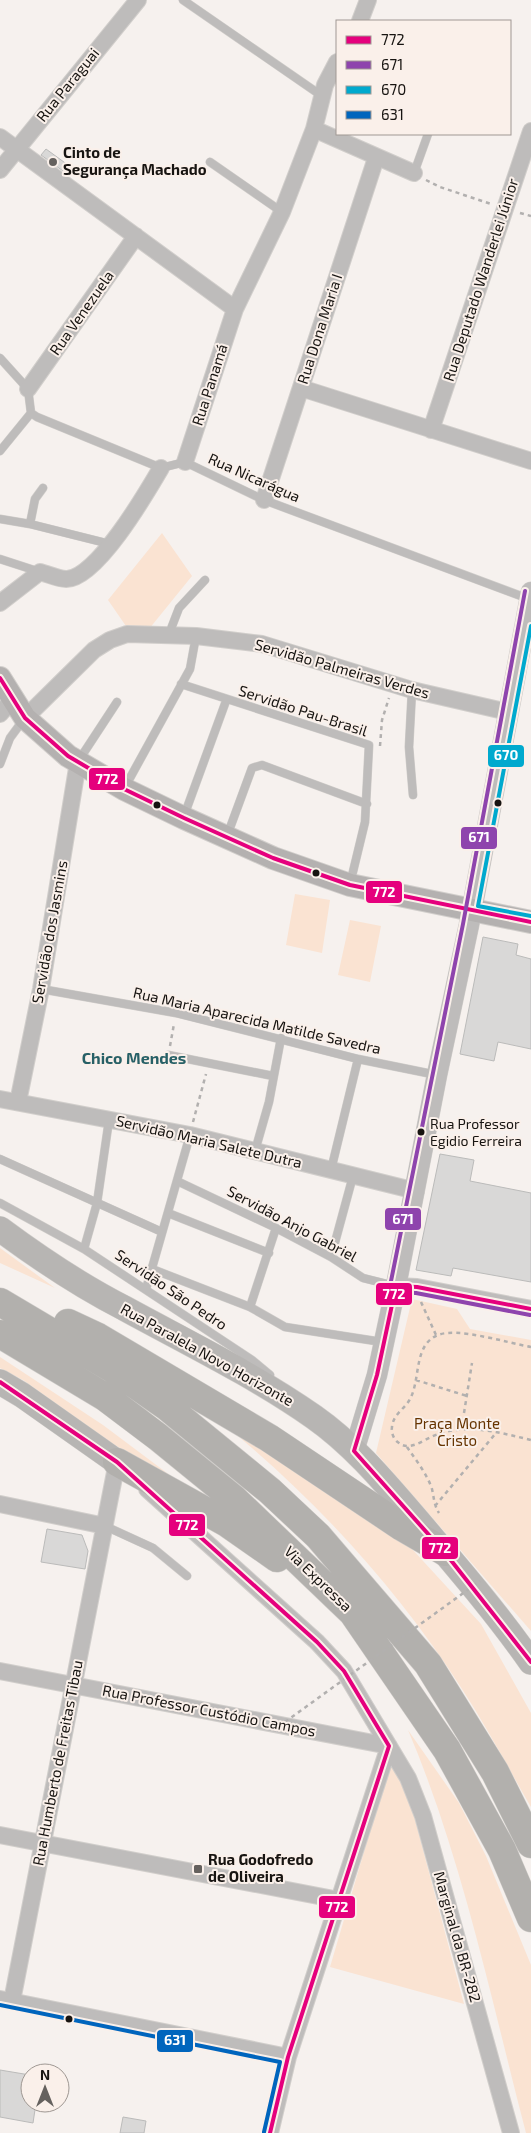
<svg xmlns="http://www.w3.org/2000/svg" width="531" height="2133" viewBox="0 0 531 2133" font-family="'Exo 2',sans-serif">
<style>
.green{fill:#fae3d2}
.building{fill:#d9d8d7;stroke:#bbbbba}
.lines{fill:none;stroke-linecap:round;stroke-linejoin:round}
.service-casing{stroke:#d1cecb;stroke-width:9}
.minor-casing{stroke:#d1cecb;stroke-width:18}
.tertiary-casing{stroke:#d1cecb;stroke-width:21}
.secondary-casing{stroke:#d1cecb;stroke-width:24}
.primary-casing{stroke:#d1cecb;stroke-width:26}
.motorway-casing{stroke:#d1cecb;stroke-width:29}
.path{stroke:#b2b0af;stroke-width:2.5;stroke-dasharray:4 4;stroke-linecap:butt}
.service{stroke:#bebcbb;stroke-width:8}
.minor{stroke:#bebcbb;stroke-width:16}
.tertiary{stroke:#bebcbb;stroke-width:20}
.secondary{stroke:#b4b1b0;stroke-width:22}
.primary{stroke:#b7b5b3;stroke-width:25}
.motorway{stroke:#b2b0ad;stroke-width:28}
.path-bridge{stroke:#b2b0af;stroke-width:2.5;stroke-dasharray:4 4;stroke-linecap:butt}
.bus-1-casing{stroke:#faf0ea;stroke-width:8}
.bus-2-casing{stroke:#faf0ea;stroke-width:8}
.bus-3-casing{stroke:#faf0ea;stroke-width:8}
.bus-4-casing{stroke:#faf0ea;stroke-width:8}
.bus-1{stroke:#e5007d;stroke-width:4}
.bus-2{stroke:#8e44ad;stroke-width:4}
.bus-3{stroke:#00a9ce;stroke-width:4}
.bus-4{stroke:#0065bd;stroke-width:4}
.poi-dot{fill:#65615e;stroke:#faf0ea;stroke-width:2}
.bus-dot{fill:#171411;stroke:#faf0ea;stroke-width:2}
.labels{text-anchor:middle;stroke-width:4;stroke-linejoin:round;paint-order:stroke}
.bus-label{font-size:14px;fill:#171411;stroke:#faf0ea;text-anchor:start}
.street-label{font-size:15px;fill:#171411;stroke:#faf0ea}
.poi-label{font-size:15px;font-weight:bold;fill:#171411;stroke:#faf0ea;text-anchor:start}
.park-label{font-size:15px;fill:#663400;stroke:#faf0ea}
.neighbourhood-label{font-size:16px;font-weight:bold;fill:#276066;stroke:#faf0ea}
.line-badge{stroke:#faf0ea;stroke-width:2}
.badge-label{font-size:14px;text-anchor:middle;font-weight:bold;fill:#fff}
</style>
<rect width="100%" height="100%" fill="#f6f1ee"/>
<!-- green -->
<path class="green" d="M 162,533 L 192,576 L 149,629 L 128,629 L 108,600 Z
M 295,894 L 330,900 L 322,953 L 286,945 Z
M 350,920 L 381,926 L 370,982 L 338,975 Z
M 0,1248 L 55,1288 L 0,1263 Z
M 412,1299 L 457,1309 L 470,1329 L 531,1340 L 531,1631 L 376,1453 Z
M 0,1357 L 103,1425 L 191,1491 L 110,1442 L 23,1380 L 0,1368 Z
M 221,1422 L 401,1537 L 481,1624 L 531,1713 L 531,1807 C 508,1768 487,1727 462,1689 C 397,1588 314,1497 221,1422 Z
M 408,1730 L 459,1803 L 486,1856 L 531,1965 L 531,2133 L 526,2133 C 491,1999 462,1857 408,1730 Z
M 390,1764 L 406,1786 L 464,2004 L 330,1967 Z"/>
<!-- building -->
<path class="building" d="M 46,149 L 68,165 L 63,171 L 41,155 Z
M 483,937 L 518,944 L 516,955 L 531,959 L 531,1049 L 498,1042 L 494,1061 L 460,1054 Z
M 440,1154 L 474,1160 L 470,1181 L 531,1193 L 531,1282 L 453,1268 L 451,1276 L 416,1270 Z
M 47,1529 L 82,1535 L 88,1551 L 85,1569 L 41,1562 Z
M 0,2070 L 30,2075 L 30,2103 L 36,2103 L 33,2123 L 0,2117 Z
M 123,2117 L 146,2121 L 144,2133 L 120,2133 Z"/>
<g class="lines">
<defs>
<path id="service" d="M 183,0 L 322,96
M 210,162 L 282,212
M 414,173 L 428,134
M 0,358 L 28,389 L 31,413 L 37,417 L 161,468 L 185,462 L 264,500 L 529,599
M 0,451 L 31,413
M 0,519 L 30,524 L 110,544
M 30,524 L 35,499 L 43,488
M 0,559 L 40,572
M 169,634 L 179,608 L 205,580
M 181,684 L 369,745 L 365,822 L 350,884
M 412,690 L 409,747 L 413,795
M 79,760 L 117,702
M 0,764 L 10,738 L 24,719
M 125,787 L 190,669 L 196,636
M 184,816 L 226,701
M 227,836 L 252,768 L 262,765 L 367,804
M 41,989 L 176,1013 L 358,1059 L 437,1075
M 168,1055 L 273,1076
M 255,1151 L 269,1102 L 281,1038
M 0,1159 L 162,1232
M 331,1170 L 358,1059
M 177,1181 L 276,1228 L 331,1257 L 363,1278 L 395,1286
M 0,1203 L 84,1249 L 252,1360 L 270,1375
M 168,1213 L 269,1253
M 84,1249 L 97,1203 L 109,1120
M 331,1257 L 353,1176
M 152,1269 L 250,1307 L 285,1327 L 382,1342
M 146,1289 L 190,1135
M 250,1307 L 276,1228
M 105,1526 L 153,1548 L 187,1576"/>
<path id="minor" d="M 360,21 L 368,0
M 314,129 L 414,173
M 0,137 L 235,309
M 0,170 L 138,0
M 301,388 L 531,461
M 28,389 L 136,236
M 431,430 L 531,131
M 185,462 L 235,309 L 282,212 L 314,129 L 325,85 L 337,62
M 264,500 L 376,158
M 0,603 L 40,572 C 48,574 58,579 66,579 C 96,580 147,492 161,468
M 0,714 L 12,700
M 25,718 L 94,650 L 110,640 L 127,634 L 196,636 L 262,644 L 412,690 L 508,712
M 0,1099 L 190,1135 L 416,1191
M 18,1102 L 41,989 L 78,762
M 396,1286 L 417,1287 L 531,1309
M 147,1489 L 317,1642 L 344,1671 L 408,1778 L 423,1816 L 511,2133
M 0,1504 L 105,1526
M 0,1671 L 389,1746
M 0,1835 L 339,1900
M 0,1999 L 288,2057
M 12,2001 L 117,1462
M 270,2133 L 288,2057 L 389,1746"/>
<path id="tertiary" d="M 354,1451 L 377,1375 L 396,1286 L 437,1075 L 469,925 L 531,592"/>
<path id="secondary" d="M 0,678 L 25,718 L 68,756 L 124,789 L 184,818 L 273,858 L 350,885 L 531,922"/>
<path id="primary" d="M 0,1229 C 39,1258 81,1286 124,1308 C 188,1343 254,1375 314,1417 C 354,1445 386,1484 418,1521 C 457,1567 496,1612 531,1662
M 0,1382 L 22,1395 L 117,1462"/>
<path id="motorway" d="M 0,1302 L 113,1369 L 166,1406 L 270,1491 L 318,1536 L 428,1664 L 495,1772 L 531,1844
M 68,1323 L 98,1337 L 269,1438 L 402,1527 L 445,1552
M 0,1334 L 105,1397 L 158,1437 L 234,1499 L 353,1613 L 447,1750 L 502,1850 L 531,1918
M 117,1462 L 227,1523 L 277,1558"/>
</defs>
<!-- service casing -->
<use href="#service" class="service-casing"/>
<!-- minor casing -->
<use href="#minor" class="minor-casing"/>
<!-- tertiary casing -->
<use href="#tertiary" class="tertiary-casing"/>
<!-- secondary casing -->
<use href="#secondary" class="secondary-casing"/>
<!-- primary casing -->
<use href="#primary" class="primary-casing"/>
<!-- motorway casing -->
<use href="#motorway" class="motorway-casing"/>
<!-- path -->
<path class="path" d="M 426,180 L 440,187 L 491,204
M 520,213 L 531,216
M 380,746 L 382,720 L 389,698
M 170,1046 L 174,1024
M 193,1122 L 206,1074
M 421,1302 L 436,1335
M 531,1347 C 508,1343 458,1327 438,1335 C 413,1345 421,1379 410,1399 C 405,1409 393,1414 392,1427 C 391,1433 394,1440 399,1443 C 409,1451 422,1441 431,1437 C 464,1422 497,1432 531,1440
M 416,1380 L 467,1396
M 464,1413 L 472,1363
M 407,1447 C 416,1460 427,1474 432,1489 C 434,1498 434,1505 439,1513
M 435,1506 L 496,1433"/>
<!-- service -->
<use href="#service" class="service"/>
<!-- minor -->
<use href="#minor" class="minor"/>
<!-- tertiary -->
<use href="#tertiary" class="tertiary"/>
<!-- secondary -->
<use href="#secondary" class="secondary"/>
<!-- primary -->
<use href="#primary" class="primary"/>
<!-- motorway -->
<use href="#motorway" class="motorway"/>
<!-- path-bridge -->
<path class="path-bridge" d="M 285,1722 L 480,1581"/>
<defs>
<path id="bus-1" d="M 0,678 L 25,718 L 68,756 L 124,789 L 184,818 L 273,858 L 350,885 L 531,922
M 531,1309 L 417,1287 L 396,1286 L 377,1375 L 354,1451 L 446,1554 L 531,1662
M 0,1382 L 117,1462 L 317,1642 L 344,1671 L 389,1746 L 288,2057 L 270,2133"/>
<path id="bus-2" d="M 525,591 L 463,924 L 390,1286 L 394,1292 L 416,1293 L 530,1315"/>
<path id="bus-3" d="M 531,626 L 478,906 L 531,916"/>
<path id="bus-4" d="M 0,2005 L 280,2062 L 264,2132"/>
</defs>
<!-- bus-1 casing -->
<use href="#bus-1" class="bus-1-casing"/>
<!-- bus-2 casing -->
<use href="#bus-2" class="bus-2-casing"/>
<!-- bus-3 casing -->
<use href="#bus-3" class="bus-3-casing"/>
<!-- bus-4 casing -->
<use href="#bus-4" class="bus-4-casing"/>
<!-- bus-1 -->
<use href="#bus-1" class="bus-1"/>
<!-- bus-2 -->
<use href="#bus-2" class="bus-2"/>
<!-- bus-3 -->
<use href="#bus-3" class="bus-3"/>
<!-- bus-4 -->
<use href="#bus-4" class="bus-4"/>
</g>
<!-- markers -->
<g class="poi-dot">
<circle cx="53" cy="162" r="5"/>
<rect x="193" y="1864" width="10" height="10" rx="2.5"/>
</g>
<g class="bus-dot">
<circle cx="498" cy="803" r="4.5"/>
<circle cx="157" cy="805" r="4.5"/>
<circle cx="316" cy="873" r="4.5"/>
<circle cx="421" cy="1132" r="4.5"/>
<circle cx="69" cy="2019" r="4.5"/>
</g>
<g class="labels">
<!-- bus labels -->
<g class="bus-label">
<text x="430" y="1129">Rua Professor<tspan x="430" dy="17">Egidio Ferreira</tspan></text>
</g>
<!-- street labels -->
<g class="street-label">
<text transform="translate(68 85) rotate(-51)" y="5">Rua Paraguai</text>
<text transform="translate(481 280) rotate(-72)" y="5">Rua Deputado Wanderlei Júnior</text>
<text transform="translate(82 313) rotate(-55)" y="5">Rua Venezuela</text>
<text transform="translate(320 329) rotate(-72)" y="5">Rua Dona Maria I</text>
<text transform="translate(210 385) rotate(-72)" y="5">Rua Panamá</text>
<text transform="translate(254 478) rotate(24)" y="5">Rua Nicarágua</text>
<text transform="translate(342 669) rotate(16)" y="5">Servidão Palmeiras Verdes</text>
<text transform="translate(303 711) rotate(18)" y="5">Servidão Pau-Brasil</text>
<text transform="translate(50 932) rotate(-80)" y="5">Servidão dos Jasmins</text>
<text transform="translate(257 1021) rotate(13)" y="5">Rua Maria Aparecida Matilde Savedra</text>
<text transform="translate(209 1142) rotate(13)" y="5">Servidão Maria Salete Dutra</text>
<text transform="translate(292 1224) rotate(28)" y="5">Servidão Anjo Gabriel</text>
<text transform="translate(171 1290) rotate(34)" y="5">Servidão São Pedro</text>
<text transform="translate(207 1355) rotate(29)" y="5">Rua Paralela Novo Horizonte</text>
<text transform="translate(318 1579) rotate(44)" y="5">Via Expressa</text>
<text transform="translate(209 1711) rotate(11)" y="5">Rua Professor Custódio Campos</text>
<text transform="translate(58 1763) rotate(-79)" y="5">Rua Humberto de Freitas Tibau</text>
<text transform="translate(457 1937) rotate(74)" y="5">Marginal da BR-282</text>
</g>
<!-- poi labels -->
<g class="poi-label">
<text x="63" y="158">Cinto de<tspan x="63" dy="17">Segurança Machado</tspan></text>
<text x="208" y="1865">Rua Godofredo<tspan x="208" dy="17">de Oliveira</tspan></text>
</g>
<!-- park labels -->
<g class="park-label">
<text x="457" y="1429">Praça Monte<tspan x="457" dy="17">Cristo</tspan></text>
</g>
<!-- neighbourhood labels -->
<g class="neighbourhood-label">
<text x="134" y="1064">Chico Mendes</text>
</g>
</g>
<g class="line-badge">
<rect x="487" y="744" width="38" height="24" rx="5" fill="#00a9ce"/>
<rect x="88" y="767" width="38" height="24" rx="5" fill="#e5007d"/>
<rect x="460" y="826" width="38" height="24" rx="5" fill="#8e44ad"/>
<rect x="365" y="880" width="38" height="24" rx="5" fill="#e5007d"/>
<rect x="384" y="1207" width="38" height="24" rx="5" fill="#8e44ad"/>
<rect x="375" y="1282" width="38" height="24" rx="5" fill="#e5007d"/>
<rect x="168" y="1513" width="38" height="24" rx="5" fill="#e5007d"/>
<rect x="421" y="1536" width="38" height="24" rx="5" fill="#e5007d"/>
<rect x="318" y="1895" width="38" height="24" rx="5" fill="#e5007d"/>
<rect x="156" y="2029" width="38" height="24" rx="5" fill="#0065bd"/>
</g>
<g class="badge-label">
<text x="506" y="760">670</text>
<text x="107" y="784">772</text>
<text x="479" y="842">671</text>
<text x="384" y="897">772</text>
<text x="403" y="1224">671</text>
<text x="394" y="1299">772</text>
<text x="187" y="1530">772</text>
<text x="440" y="1553">772</text>
<text x="337" y="1912">772</text>
<text x="175" y="2045">631</text>
</g>
<!-- legend -->
<rect x="336" y="20" width="175" height="115" fill="#faf0ea" stroke="#9f9893"/>
<rect x="346" y="36" width="25" height="8" fill="#e5007d" stroke="#9f9893"/>
<text x="381" y="45" font-size="15" fill="#171411">772</text>
<rect x="346" y="61" width="25" height="8" fill="#8e44ad" stroke="#9f9893"/>
<text x="381" y="70" font-size="15" fill="#171411">671</text>
<rect x="346" y="86" width="25" height="8" fill="#00a9ce" stroke="#9f9893"/>
<text x="381" y="95" font-size="15" fill="#171411">670</text>
<rect x="346" y="111" width="25" height="8" fill="#0065bd" stroke="#9f9893"/>
<text x="381" y="120" font-size="15" fill="#171411">631</text>
<!-- north arrow -->
<g transform="translate(45 2088)"><circle r="24" fill="#faf0ea" stroke="#9f9893"/>
<path d="M0-4L9 19L0 12L-9 19Z" fill="#65615e"/>
<text y="-8" font-size="14" font-weight="bold" text-anchor="middle" fill="#171411">N</text>
</g>
</svg>
